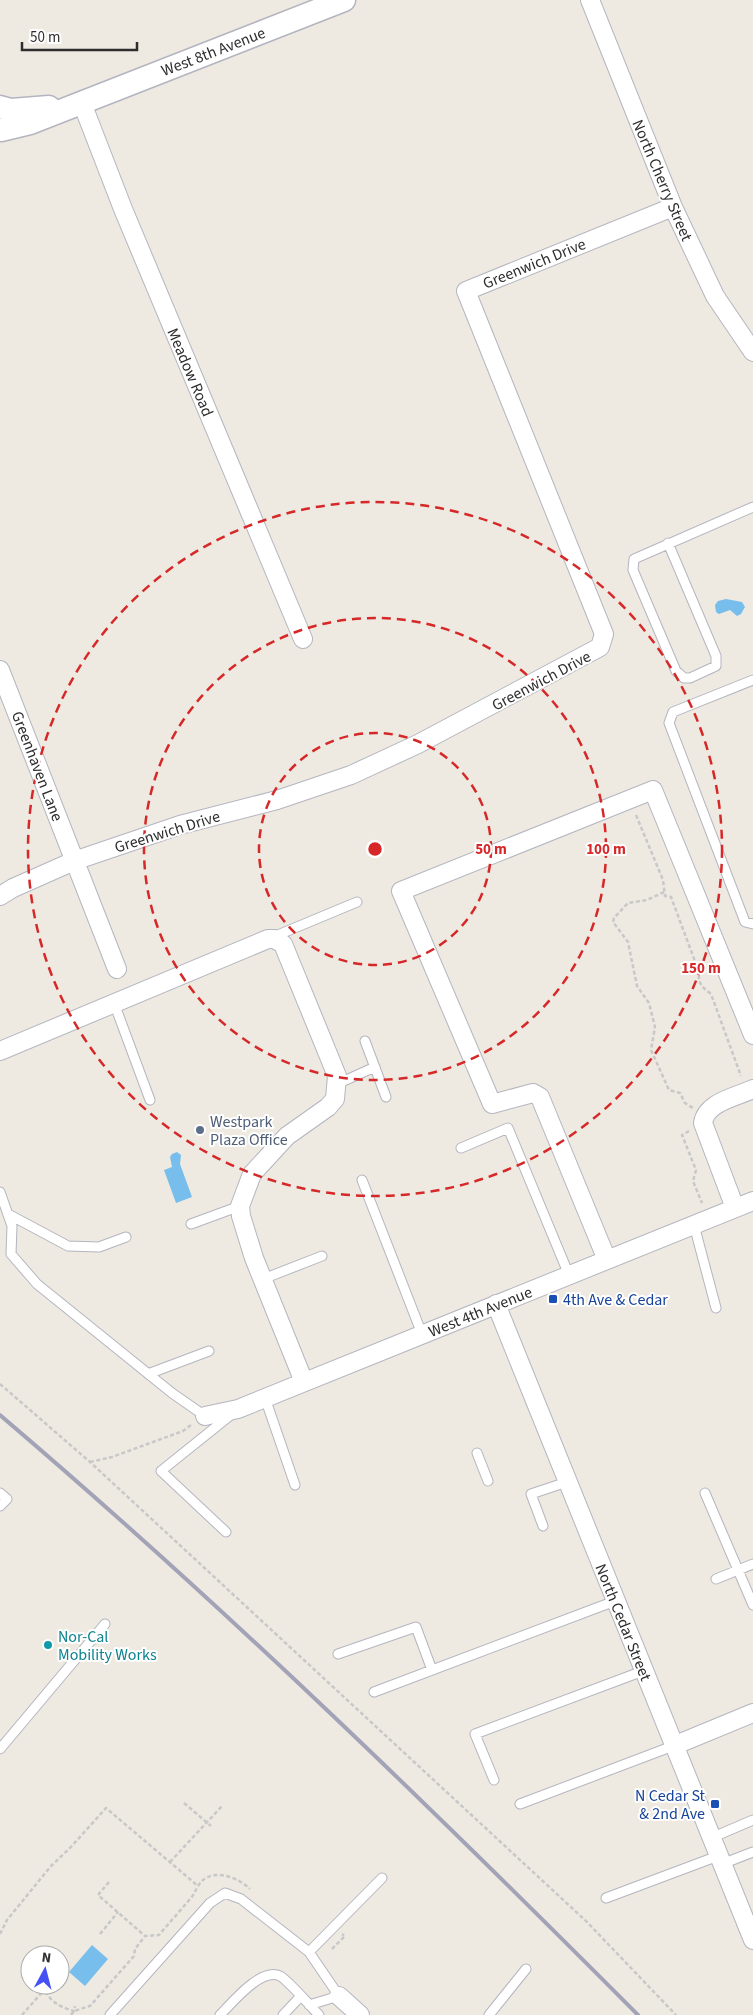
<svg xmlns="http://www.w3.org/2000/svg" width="753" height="2015" viewBox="0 0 753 2015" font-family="'Source Sans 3',sans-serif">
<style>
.water{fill:#77beec}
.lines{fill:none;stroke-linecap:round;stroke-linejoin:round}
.service-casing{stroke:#b4b5c0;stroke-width:11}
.minor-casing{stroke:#b4b5c0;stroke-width:20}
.tertiary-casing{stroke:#b4b5c0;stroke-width:25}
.path{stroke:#c8c8c8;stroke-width:2.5;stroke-dasharray:4 2.5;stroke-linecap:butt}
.service{stroke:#fff;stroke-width:9}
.minor{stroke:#fff;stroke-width:18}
.tertiary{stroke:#fff;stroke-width:22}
.rail{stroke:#a3a3b7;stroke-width:4}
.ring{fill:none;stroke:#d62828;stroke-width:2.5;stroke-dasharray:9 6}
.service-dot{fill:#5c6f8a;stroke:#fff;stroke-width:2}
.transit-dot{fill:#1a4fb4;stroke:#fff;stroke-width:2}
.culture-dot{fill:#0f9aa8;stroke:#fff;stroke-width:2}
.labels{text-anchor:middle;stroke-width:4;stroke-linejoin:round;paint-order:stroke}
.street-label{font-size:16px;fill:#2d2d2d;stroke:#fff}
.service-label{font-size:16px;fill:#4e5e75;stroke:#fff;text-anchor:start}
.transit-label{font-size:16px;fill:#164399;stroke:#fff;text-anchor:start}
.culture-label{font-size:16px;fill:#0d838f;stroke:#fff;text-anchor:start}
.centre{fill:#d62828;stroke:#fff;stroke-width:2.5}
.ring-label{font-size:15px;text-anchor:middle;font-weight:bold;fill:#d62828;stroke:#fff;stroke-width:4;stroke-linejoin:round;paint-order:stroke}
</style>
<rect width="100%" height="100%" fill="#eeeae1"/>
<!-- water -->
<path class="water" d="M 726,599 L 742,602 L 745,607 L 741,614 L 737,616 L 730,610 L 719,614 L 716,612 L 715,605 L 718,601 Z
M 177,1152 L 181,1155 L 180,1164 L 192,1197 L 176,1203 L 164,1170 L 172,1167 L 170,1157 L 172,1154 Z
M 92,1945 L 108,1959 L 85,1986 L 69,1972 Z"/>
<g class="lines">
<defs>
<path id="service" d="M 668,543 L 716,656 L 716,666 L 690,678 L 684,678 L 676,671 L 633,570 L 634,559 L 753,507
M 753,680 L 673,712 L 669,723 L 745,922 L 753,924
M 273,937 L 357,902
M 114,1003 L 150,1100
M 365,1041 L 386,1097
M 337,1084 L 375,1067
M 461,1148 L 508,1128 L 569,1275
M 362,1180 L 422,1334
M 0,1192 L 12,1226 L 11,1254 L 37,1284 L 172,1393 L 205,1416
M 10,1215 L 68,1246 L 99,1247 L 126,1237
M 191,1224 L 240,1206
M 694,1225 L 716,1308
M 263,1279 L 322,1256
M 148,1374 L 209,1351
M 265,1398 L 295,1485
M 477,1453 L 488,1481
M 0,1493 L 7,1499 L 0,1506
M 705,1493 L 753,1605
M 543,1526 L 531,1494 L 567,1482
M 226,1532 L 161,1471 L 232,1414
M 716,1579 L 753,1564
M 338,1654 L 416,1627 L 432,1670
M 374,1692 L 615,1601
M 0,1749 L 105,1624
M 494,1780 L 475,1734 L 643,1671
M 520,1804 L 673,1746
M 711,1838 L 753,1820
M 722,1864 L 753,1852
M 606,1898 L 718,1856
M 309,1952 L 339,1996 L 309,2005
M 110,2015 L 210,1903 L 225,1893 L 241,1899 L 309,1952 L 382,1878
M 220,2015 C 232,2003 261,1967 280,1976 C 289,1981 310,2006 319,2015
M 283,2015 L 300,1997
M 489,2015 L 526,1969"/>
<path id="minor" d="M 590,0 L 673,207 L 715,296 L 753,352
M 82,103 L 123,209 L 303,639
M 0,670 L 117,969
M 0,896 L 13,888 L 74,861 L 180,825 L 277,800 L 351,775 L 418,744 L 600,647 L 604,634 L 466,291 L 673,207
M 0,1051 L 268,939 L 274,939 L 283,944 L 337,1076 L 335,1099 L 328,1107 L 287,1136 L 252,1174 L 240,1206 L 241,1216 L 254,1258 L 304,1382
M 735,1208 L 703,1123 C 706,1102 736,1097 753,1089
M 607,1260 L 540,1097 L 533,1093 L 492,1104 L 401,891 L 653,790 L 753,1035
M 496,1304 L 753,1940
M 205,1416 L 238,1409 L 753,1201
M 673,1746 L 753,1713
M 339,1996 L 360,2015"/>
<path id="tertiary" d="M 0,107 L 11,110 L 49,107
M 1,130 L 30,123 L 344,0"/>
</defs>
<!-- service casing -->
<use href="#service" class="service-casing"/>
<!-- minor casing -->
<use href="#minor" class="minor-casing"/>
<!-- tertiary casing -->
<use href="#tertiary" class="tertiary-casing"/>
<!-- path -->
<path class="path" d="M 636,815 L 663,880 L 665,896 L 671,897 L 699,972 C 698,984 702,987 711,994 L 741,1076
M 664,892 L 647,900 L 628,903 L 614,918 L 613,922 L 628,942 L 637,986 L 649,1003 L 655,1027 L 651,1050 L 669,1090 L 680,1093 L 685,1103 L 693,1108
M 689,1131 L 682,1135 L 696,1170 L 693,1181 L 702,1203
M 0,1384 L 90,1462 L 586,1921 L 676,2015
M 90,1462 L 112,1457 L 183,1431 L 191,1425
M 184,1803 L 211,1826
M 170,1862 L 223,1805
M 109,1882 L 98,1895 L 145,1936
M 0,1934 L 7,1920 L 51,1866 L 70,1848 L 106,1808 L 198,1886
M 100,1934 L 118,1912
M 332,1949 L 345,1936 L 342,1934
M 44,1985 C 47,2001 60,2007 74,2011 L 75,2006
M 22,2015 L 45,1989
M 71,2015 L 74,2011 L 90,2006 L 134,1956 L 135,1949 L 145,1936 L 159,1935 C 169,1923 180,1911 190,1899 C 194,1895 195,1891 198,1886 C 210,1866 238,1877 250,1889"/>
<!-- service -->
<use href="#service" class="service"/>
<!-- minor -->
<use href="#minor" class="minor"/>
<!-- tertiary -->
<use href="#tertiary" class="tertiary"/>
<!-- rail -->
<path class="rail" d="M 0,1415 C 222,1604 432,1808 638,2015"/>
</g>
<!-- distance rings -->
<g class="ring">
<circle cx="375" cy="849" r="116"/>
<circle cx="375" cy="849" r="231"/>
<circle cx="375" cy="849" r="347"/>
</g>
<!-- markers -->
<circle class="service-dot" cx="200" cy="1130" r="5"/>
<g class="transit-dot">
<rect x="548" y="1294" width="10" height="10" rx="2.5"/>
<rect x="710" y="1799" width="10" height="10" rx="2.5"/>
</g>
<circle class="culture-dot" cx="48" cy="1645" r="5"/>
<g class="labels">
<!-- street labels -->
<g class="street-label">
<text transform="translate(213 51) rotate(-21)" y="6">West 8th Avenue</text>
<text transform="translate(663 180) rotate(67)" y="6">North Cherry Street</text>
<text transform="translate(534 263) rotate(-22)" y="6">Greenwich Drive</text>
<text transform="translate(191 372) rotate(67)" y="6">Meadow Road</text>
<text transform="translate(541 680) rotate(-28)" y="6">Greenwich Drive</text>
<text transform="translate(38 766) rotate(69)" y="6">Greenhaven Lane</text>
<text transform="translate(167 831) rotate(-17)" y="6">Greenwich Drive</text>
<text transform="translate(480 1311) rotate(-22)" y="6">West 4th Avenue</text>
<text transform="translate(624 1622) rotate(68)" y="6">North Cedar Street</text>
</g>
<!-- service labels -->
<g class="service-label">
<text x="210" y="1127">Westpark<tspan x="210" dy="18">Plaza Office</tspan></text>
</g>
<!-- transit labels -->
<g class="transit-label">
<text x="563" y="1305">4th Ave &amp; Cedar</text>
<text x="705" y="1801" text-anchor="end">N Cedar St<tspan x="705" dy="18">&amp; 2nd Ave</tspan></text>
</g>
<!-- culture labels -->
<g class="culture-label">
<text x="58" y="1642">Nor-Cal<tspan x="58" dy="18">Mobility Works</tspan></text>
</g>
</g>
<circle cx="375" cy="849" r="8" class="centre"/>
<g class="ring-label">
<text x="491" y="854">50 m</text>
<text x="606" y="854">100 m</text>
<text x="701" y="973">150 m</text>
</g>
<!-- north arrow -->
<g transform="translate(45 1970) rotate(7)"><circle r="24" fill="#ffffff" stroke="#ababab"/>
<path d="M0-4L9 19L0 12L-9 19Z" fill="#4651f5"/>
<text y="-8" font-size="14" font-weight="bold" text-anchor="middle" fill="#2d2d2d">N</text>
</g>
<!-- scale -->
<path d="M22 42v8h115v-8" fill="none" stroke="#2d2d2d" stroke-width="2.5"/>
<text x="30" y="42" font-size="15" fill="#2d2d2d" stroke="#ffffff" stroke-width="4" paint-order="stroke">50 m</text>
</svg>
